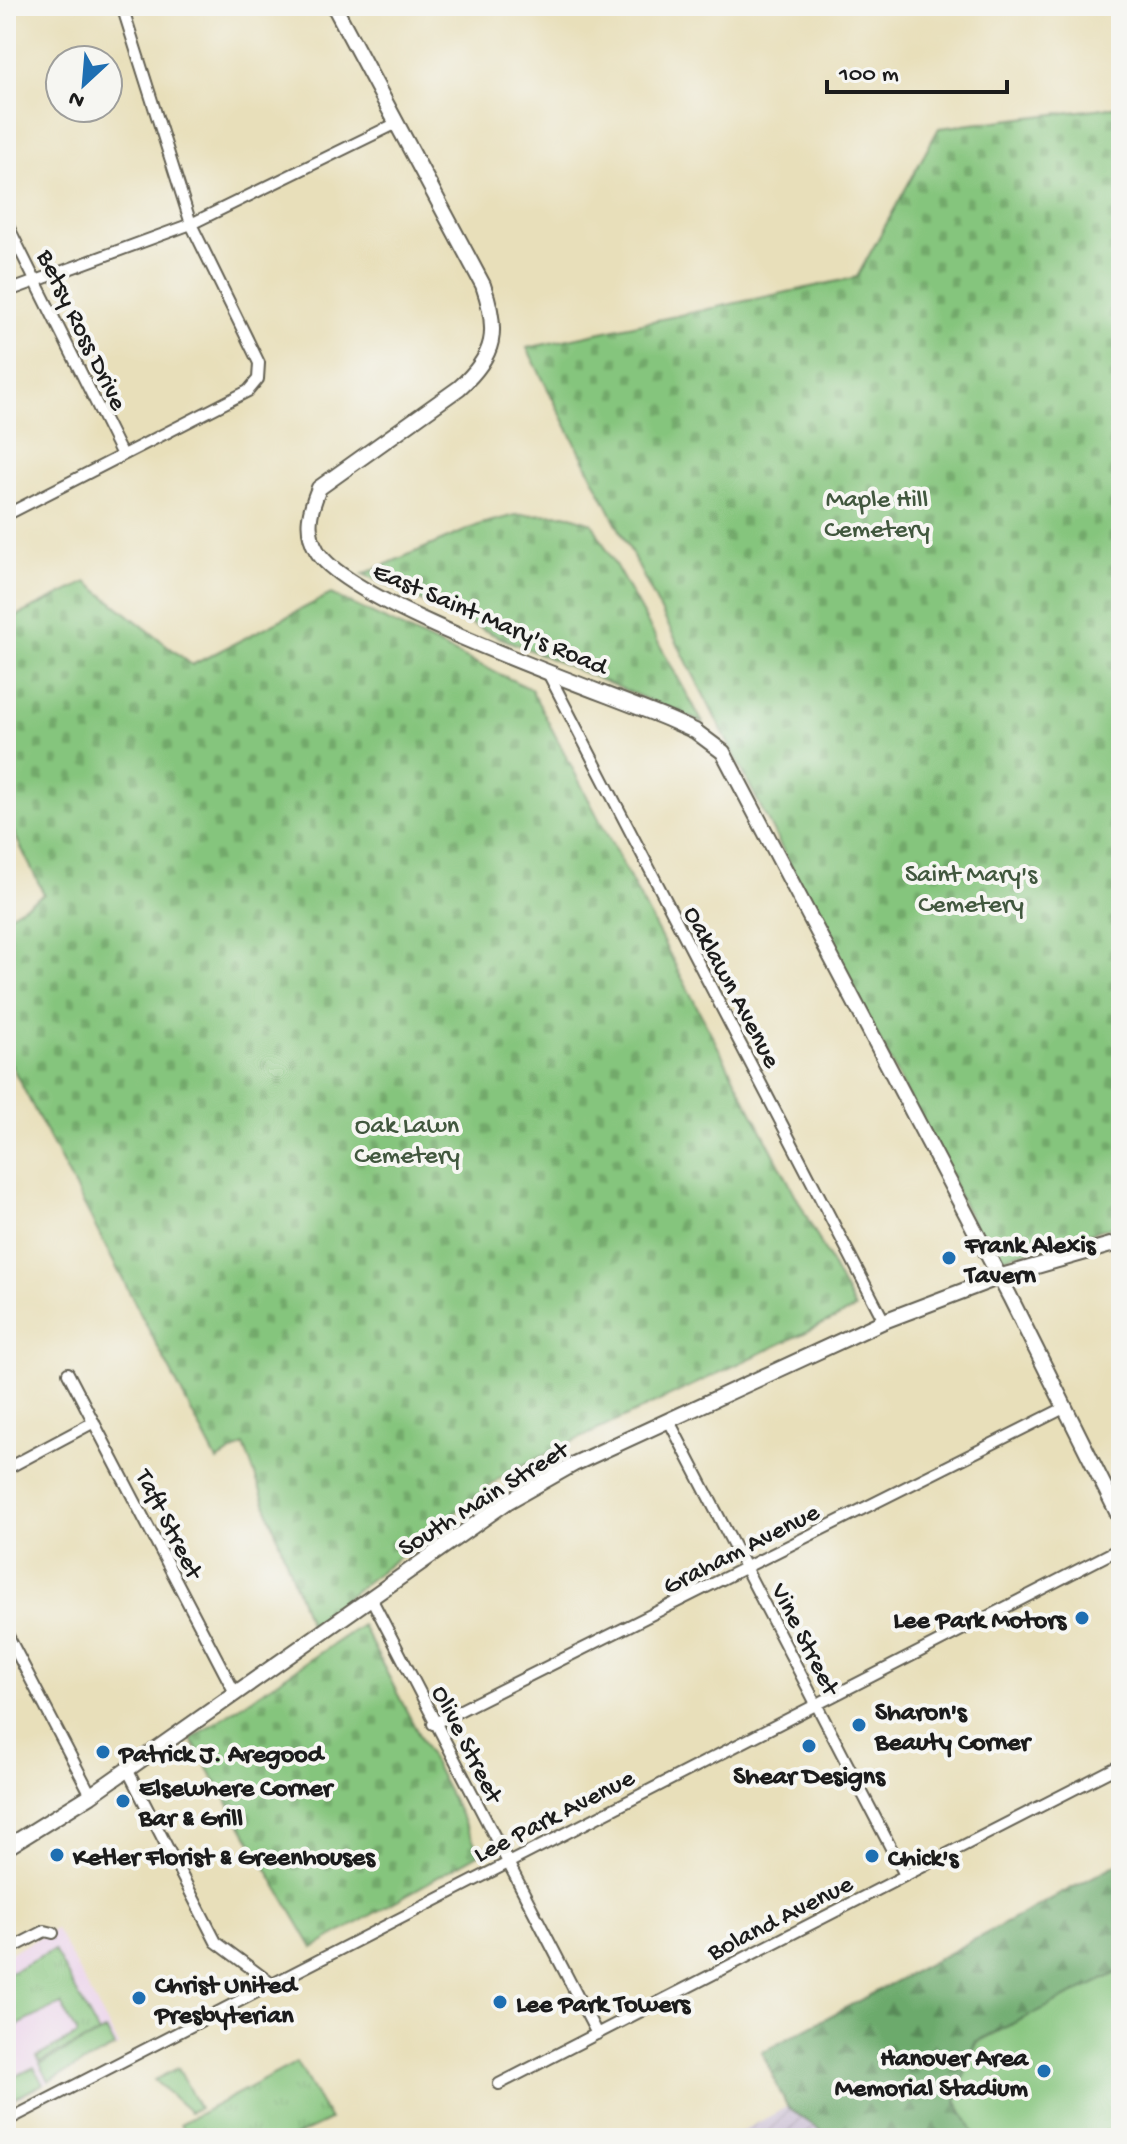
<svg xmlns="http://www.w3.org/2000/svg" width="1127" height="2144" viewBox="0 0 1127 2144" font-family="'Gochi Hand',sans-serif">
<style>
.built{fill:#ebd1eb}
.industrial{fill:url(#industrial-furrows)}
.grass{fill:#85c57d;stroke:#50704c;stroke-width:2}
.forest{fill:url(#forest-firs);stroke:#446344;stroke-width:2}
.cemetery{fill:url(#cemetery-stones);stroke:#50704c;stroke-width:2}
.park{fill:url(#park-tufts);stroke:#50704c;stroke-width:2}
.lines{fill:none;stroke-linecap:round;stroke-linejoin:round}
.street-casing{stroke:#636053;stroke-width:14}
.secondary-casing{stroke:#636053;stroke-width:18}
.street{stroke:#fff;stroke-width:10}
.secondary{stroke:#fff;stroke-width:14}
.poi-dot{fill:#1f6fb2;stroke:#f6f6f2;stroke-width:3}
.labels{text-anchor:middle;stroke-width:8;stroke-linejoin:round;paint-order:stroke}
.street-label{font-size:26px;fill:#1c1c1c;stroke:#f6f6f2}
.park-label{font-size:26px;fill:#41573e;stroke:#f6f6f2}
.poi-label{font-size:26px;font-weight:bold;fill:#1c1c1c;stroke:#f6f6f2;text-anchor:start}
</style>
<defs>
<pattern id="industrial-furrows" width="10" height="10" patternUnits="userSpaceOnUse" patternTransform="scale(2)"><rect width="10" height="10" fill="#cbbfd5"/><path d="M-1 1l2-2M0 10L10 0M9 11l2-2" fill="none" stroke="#aea4b6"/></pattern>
<pattern id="forest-firs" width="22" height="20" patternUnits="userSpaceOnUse" patternTransform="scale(2)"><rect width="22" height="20" fill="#6caa6c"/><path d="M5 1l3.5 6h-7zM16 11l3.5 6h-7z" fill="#588a58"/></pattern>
<pattern id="cemetery-stones" width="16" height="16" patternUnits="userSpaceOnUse" patternTransform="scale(2)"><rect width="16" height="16" fill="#85c57d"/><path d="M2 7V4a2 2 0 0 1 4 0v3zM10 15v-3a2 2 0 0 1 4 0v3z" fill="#72a96b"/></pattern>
<pattern id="park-tufts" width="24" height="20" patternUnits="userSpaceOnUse" patternTransform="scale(2)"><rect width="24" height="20" fill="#85c57d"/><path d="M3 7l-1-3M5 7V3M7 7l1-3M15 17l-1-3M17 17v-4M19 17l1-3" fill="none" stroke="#72a96b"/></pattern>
</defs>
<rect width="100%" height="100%" fill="#f6f6f2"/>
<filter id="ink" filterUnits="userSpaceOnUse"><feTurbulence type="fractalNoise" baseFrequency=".0125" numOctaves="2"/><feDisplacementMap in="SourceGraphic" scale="16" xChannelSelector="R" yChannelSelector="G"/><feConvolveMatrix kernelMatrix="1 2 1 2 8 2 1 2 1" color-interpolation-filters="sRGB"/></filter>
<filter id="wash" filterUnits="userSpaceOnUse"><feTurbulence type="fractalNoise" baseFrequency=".006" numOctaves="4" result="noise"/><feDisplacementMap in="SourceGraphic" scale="32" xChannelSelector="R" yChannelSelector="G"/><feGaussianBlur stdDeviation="1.8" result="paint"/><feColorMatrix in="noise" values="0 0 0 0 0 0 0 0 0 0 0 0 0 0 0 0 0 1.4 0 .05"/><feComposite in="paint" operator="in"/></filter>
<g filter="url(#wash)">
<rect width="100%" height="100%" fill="#e8dfba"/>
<!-- built -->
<path class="built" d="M 56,1929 L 119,2046 L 6,2105 L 6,1955 Z"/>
<!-- industrial -->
<path class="industrial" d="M 787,2107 L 832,2138 L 729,2138 Z"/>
<!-- grass -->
<path class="grass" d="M 1121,1968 L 1121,2138 L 976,2138 L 956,2099 L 976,2043 Z
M 106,2030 L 115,2047 L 49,2081 L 40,2064 Z
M 34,2067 L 43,2084 L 6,2103 L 6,2081 Z"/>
<!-- forest -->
<path class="forest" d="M 1121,1862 L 1121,1971 L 975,2042 L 956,2101 L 977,2138 L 832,2138 L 787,2107 L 762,2052 Z"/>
<!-- cemetery -->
<path class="cemetery" d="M 1121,106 L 1121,1224 L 992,1261 L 527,348 L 857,277 L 939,128 Z
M 565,514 L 592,523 L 703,723 L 499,637 L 363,574 L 481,524 L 516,515 Z
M 87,582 L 192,665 L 331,594 L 531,689 L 855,1309 L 508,1472 L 310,1626 L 244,1445 L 217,1461 L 6,1055 L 6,917 L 44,894 L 6,817 L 6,621 Z
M 362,1625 L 480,1853 L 313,1948 L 191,1739 Z"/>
<!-- park -->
<path class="park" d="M 54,1950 L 99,2034 L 40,2062 L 37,2057 L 77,2035 L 61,2004 L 6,2031 L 6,1974 Z
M 297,2062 L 330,2120 L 292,2138 L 188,2138 L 180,2124 Z
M 178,2068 L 199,2108 L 190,2112 L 154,2080 Z"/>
</g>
<g filter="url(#ink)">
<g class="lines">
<defs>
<path id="street" d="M 6,222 L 122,455
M 6,292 L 191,224 L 395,124
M 6,515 L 248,391 L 258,379 L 259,363 L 191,224 L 122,6
M 547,671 L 884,1321
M 68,1373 L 235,1693
M 669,1421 L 905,1875
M 6,1469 L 94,1422
M 371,1598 L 597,2034
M 6,1632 L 91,1795
M 433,1724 L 1066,1407
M 127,1769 L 216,1942 L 272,1984
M 6,1951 L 45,1931 L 53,1933
M 499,2084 L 1121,1765
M 6,2121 L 1121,1548"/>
<path id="secondary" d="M 334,6 L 483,285 C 499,331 496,355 459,388 L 319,488 C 310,510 304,529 317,551 C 349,605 599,690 668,719 L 695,731 L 723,752 L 1010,1297 L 1121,1520
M 6,1848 L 91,1795 L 507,1502 L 574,1464 L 884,1321 L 1005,1275 L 1121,1242"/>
</defs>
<!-- street casing -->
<use href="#street" class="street-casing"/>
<!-- secondary casing -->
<use href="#secondary" class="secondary-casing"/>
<!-- street -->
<use href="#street" class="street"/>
<!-- secondary -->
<use href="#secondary" class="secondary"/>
</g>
</g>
<!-- markers -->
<g class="poi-dot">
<circle cx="949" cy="1258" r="8"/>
<circle cx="1082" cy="1618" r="8"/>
<circle cx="859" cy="1725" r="8"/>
<circle cx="809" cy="1746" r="8"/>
<circle cx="103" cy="1752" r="8"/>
<circle cx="123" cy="1801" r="8"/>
<circle cx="57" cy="1855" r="8"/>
<circle cx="872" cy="1856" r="8"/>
<circle cx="139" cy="1998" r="8"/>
<circle cx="500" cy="2002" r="8"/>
<circle cx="1044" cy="2071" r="8"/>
</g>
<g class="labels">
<!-- street labels -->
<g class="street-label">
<text transform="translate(84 329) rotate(64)" y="9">Betsy Ross Drive</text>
<text transform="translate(491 617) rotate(23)" y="9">East Saint Mary's Road</text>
<text transform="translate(734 986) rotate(62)" y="9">Oaklawn Avenue</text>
<text transform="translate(482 1497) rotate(-32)" y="9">South Main Street</text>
<text transform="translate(171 1523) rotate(63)" y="9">Taft Street</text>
<text transform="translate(740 1547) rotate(-27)" y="9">Graham Avenue</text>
<text transform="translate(807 1638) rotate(63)" y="9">Vine Street</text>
<text transform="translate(469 1743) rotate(63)" y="9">Olive Street</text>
<text transform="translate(553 1814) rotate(-27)" y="9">Lee Park Avenue</text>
<text transform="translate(779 1916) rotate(-27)" y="9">Boland Avenue</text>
</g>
<!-- park labels -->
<g class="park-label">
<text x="877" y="506">Maple Hill<tspan x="877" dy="30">Cemetery</tspan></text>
<text x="971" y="881">Saint Mary's<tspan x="971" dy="30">Cemetery</tspan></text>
<text x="407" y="1132">Oak Lawn<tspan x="407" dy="30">Cemetery</tspan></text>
</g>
<!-- poi labels -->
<g class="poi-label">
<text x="965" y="1252">Frank Alexis<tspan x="965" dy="30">Tavern</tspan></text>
<text x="1066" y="1627" text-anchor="end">Lee Park Motors</text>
<text x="875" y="1719">Sharon's<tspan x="875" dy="30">Beauty Corner</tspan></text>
<text x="119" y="1761">Patrick J. Aregood</text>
<text x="809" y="1783" text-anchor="middle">Shear Designs</text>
<text x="139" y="1795">Elsewhere Corner<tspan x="139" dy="30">Bar &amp; Grill</tspan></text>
<text x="73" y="1864">Ketler Florist &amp; Greenhouses</text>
<text x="888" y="1865">Chick's</text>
<text x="155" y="1992">Christ United<tspan x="155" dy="30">Presbyterian</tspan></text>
<text x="516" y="2011">Lee Park Towers</text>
<text x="1028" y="2065" text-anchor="end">Hanover Area<tspan x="1028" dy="30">Memorial Stadium</tspan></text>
</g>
</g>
<!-- margin -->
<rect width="1127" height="2144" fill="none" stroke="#f6f6f2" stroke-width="32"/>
<!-- north arrow -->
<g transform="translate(84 84) rotate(206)"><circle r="38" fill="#f6f6f2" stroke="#9f9f9c" stroke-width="2"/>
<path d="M0-6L14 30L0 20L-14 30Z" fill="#1f6fb2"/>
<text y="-12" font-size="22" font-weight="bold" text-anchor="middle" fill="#1c1c1c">N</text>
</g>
<!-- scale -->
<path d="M827 80v12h180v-12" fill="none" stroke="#1c1c1c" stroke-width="4"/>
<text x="839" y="80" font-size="24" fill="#1c1c1c" stroke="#f6f6f2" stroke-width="6" paint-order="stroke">100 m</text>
</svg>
